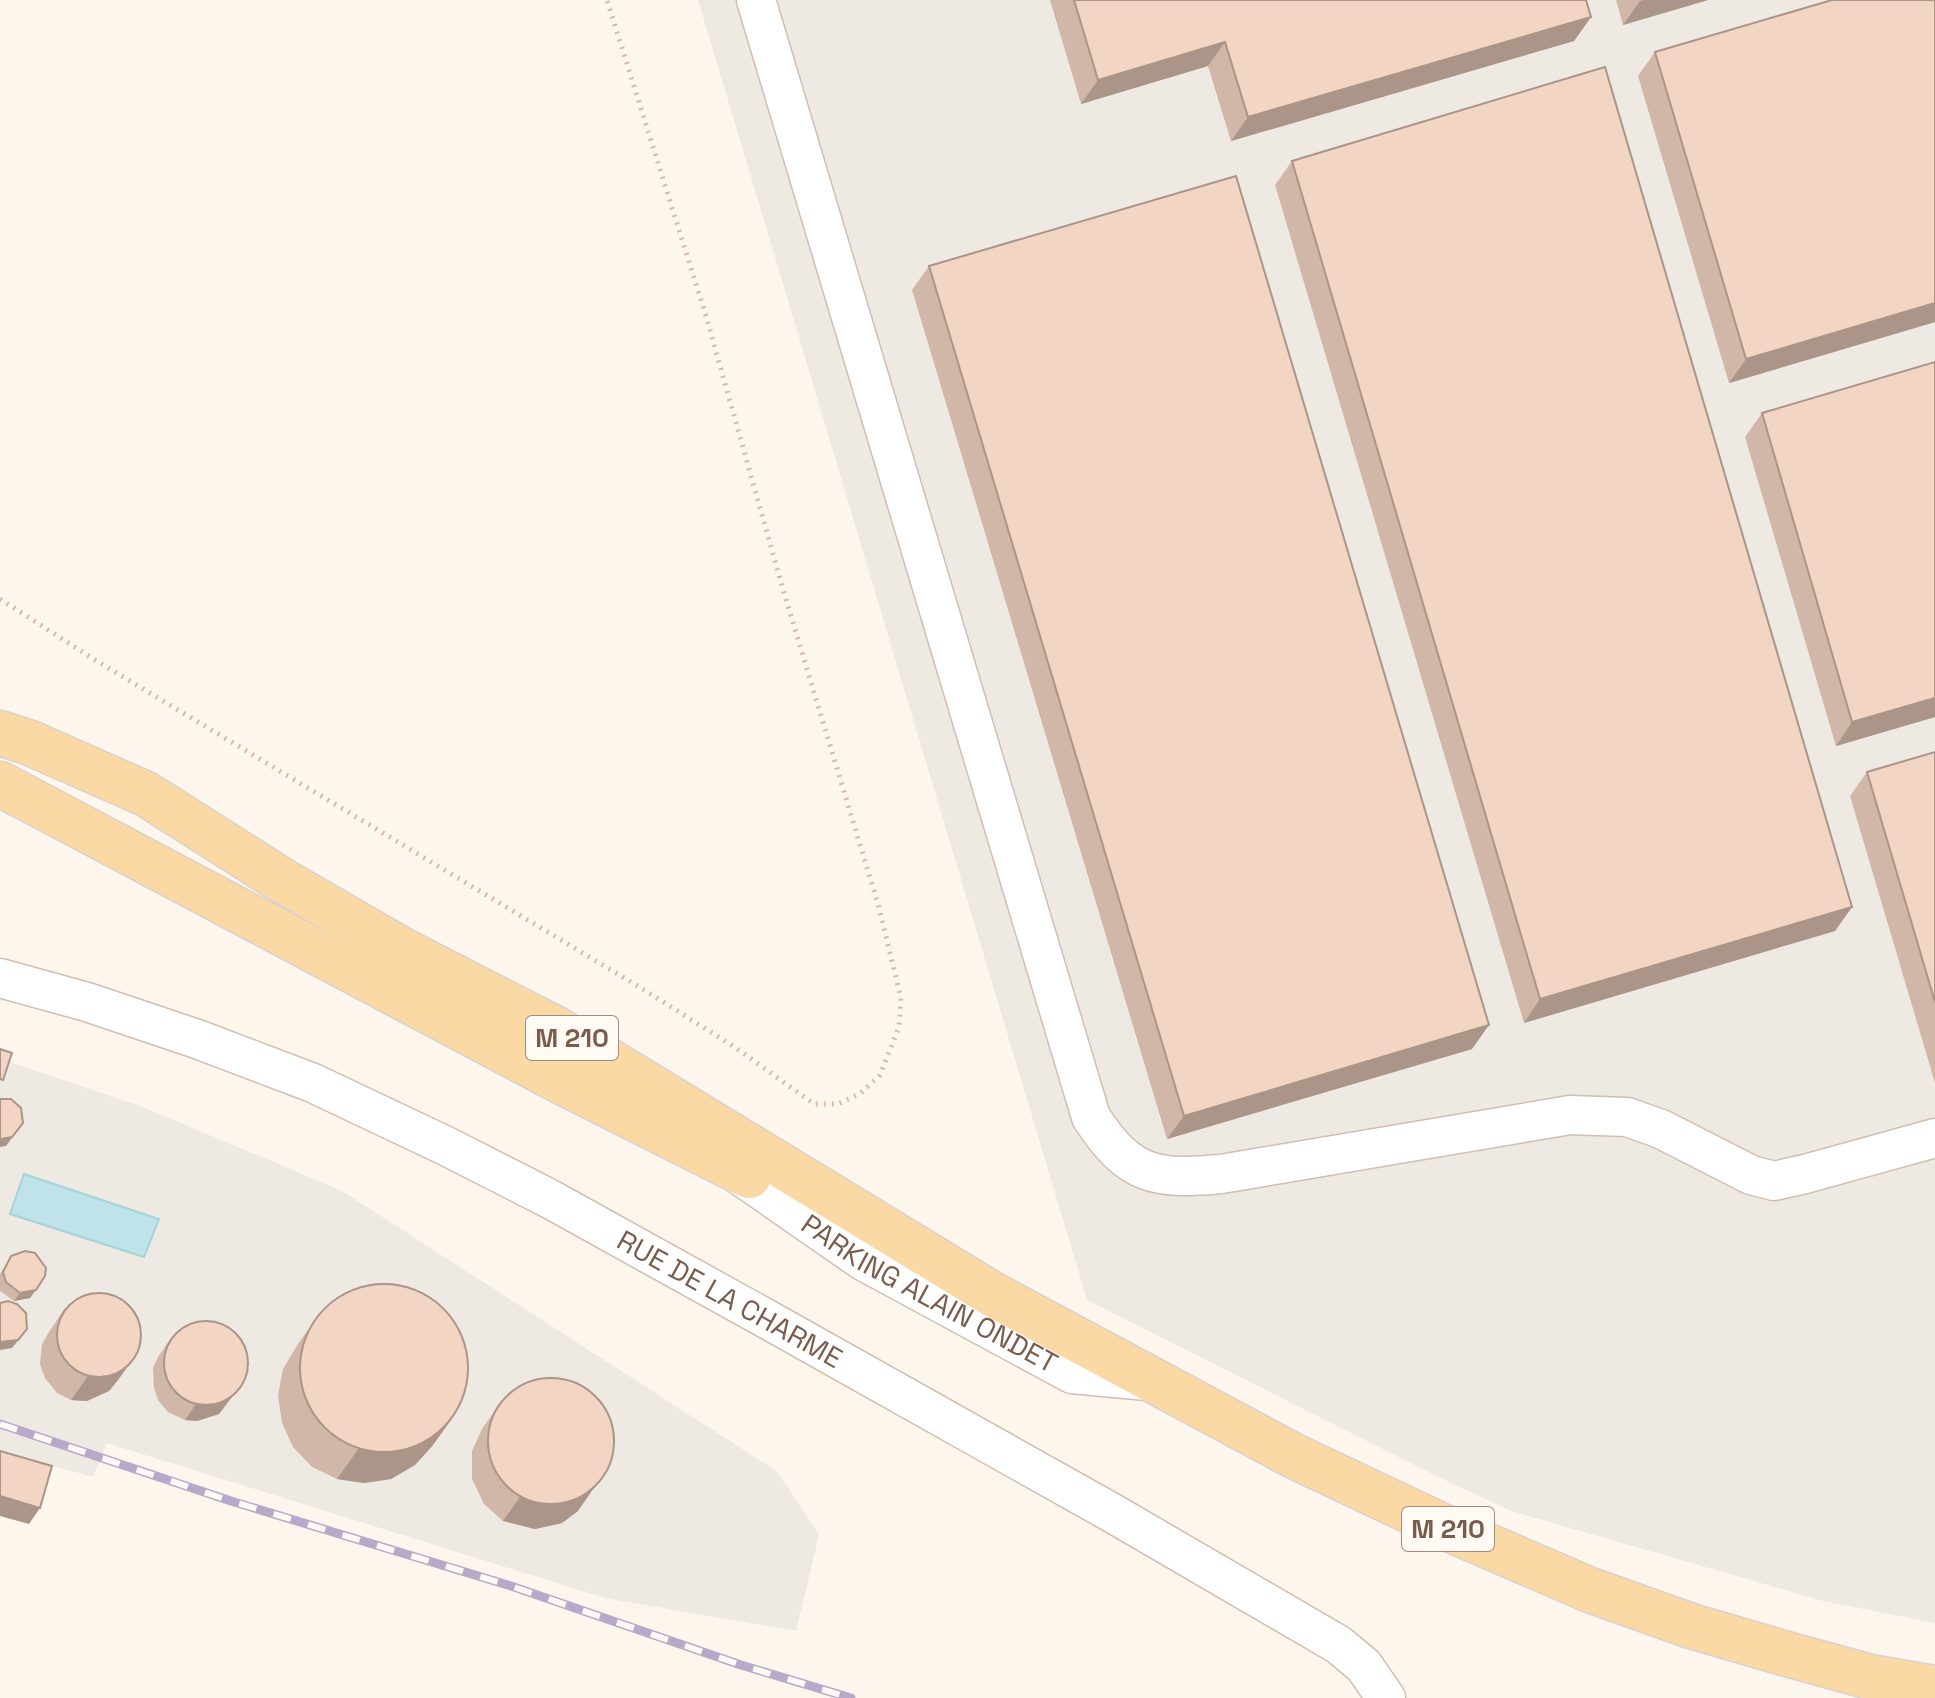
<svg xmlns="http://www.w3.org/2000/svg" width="1935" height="1698" viewBox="0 0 1935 1698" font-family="'Space Grotesk',sans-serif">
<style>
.industrial{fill:#efe9e4}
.water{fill:#bfe3e8;stroke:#a5d3da;stroke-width:2}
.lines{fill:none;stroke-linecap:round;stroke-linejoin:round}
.minor-casing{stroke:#d1beb0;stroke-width:41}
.major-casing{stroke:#dad1cd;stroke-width:47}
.path{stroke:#d9b8a5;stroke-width:5;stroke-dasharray:2 6;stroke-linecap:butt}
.minor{stroke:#fff;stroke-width:38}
.major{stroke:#fbd9a5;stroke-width:44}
.rail-casing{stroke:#b9a8c9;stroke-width:9}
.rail{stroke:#fffaf3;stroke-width:6;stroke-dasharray:18;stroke-linecap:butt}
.wall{fill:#d1b7a8}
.shaded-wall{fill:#aa9588}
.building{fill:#f3d5c3;stroke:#aa9588;stroke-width:2}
.labels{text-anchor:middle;stroke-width:8;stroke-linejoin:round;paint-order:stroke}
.shield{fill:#fffaf3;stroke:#a28b7f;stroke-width:2}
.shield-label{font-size:26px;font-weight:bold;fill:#7a5c4d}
.street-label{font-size:28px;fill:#7a5c4d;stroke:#fffaf3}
</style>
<rect width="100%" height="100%" fill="#fdf6ec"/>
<!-- industrial -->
<path class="industrial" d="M 698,0 L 1935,0 L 1935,1623 L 1823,1601 L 1511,1511 L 1432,1474 L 1087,1300 Z
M 0,1059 L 143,1107 L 342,1191 L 778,1472 L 819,1535 L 796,1631 L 605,1598 L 107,1443 L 93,1477 L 0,1451 Z"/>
<!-- water -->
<path class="water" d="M 24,1174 L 159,1219 L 144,1257 L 10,1214 Z"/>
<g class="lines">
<defs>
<g id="minor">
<path d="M 756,0 L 1091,1117 C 1129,1176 1155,1180 1221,1174 L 1570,1115 L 1627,1117 L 1661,1129 L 1751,1175 L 1774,1181 L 1805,1174 L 1935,1138"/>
<path id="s1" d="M 0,978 L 87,1002 L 197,1039 L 313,1083 L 446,1146 L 550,1199 L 772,1322 L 1114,1514 L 1339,1645 L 1364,1666 L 1386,1698"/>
<path id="s2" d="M 725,1165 L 863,1261 L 1072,1374 L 1147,1381"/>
</g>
<path id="major" d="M 0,733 L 28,742 L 146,794 L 283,881 L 404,951 L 558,1030 L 992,1294 L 1294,1456 L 1444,1527 L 1590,1590 L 1691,1626 L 1787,1654 L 1870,1677 L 1935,1688
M 0,784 L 564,1083 L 749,1176"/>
</defs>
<!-- minor casing -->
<use href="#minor" class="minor-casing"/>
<!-- major casing -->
<use href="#major" class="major-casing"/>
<!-- path -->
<path class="path" d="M 0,599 L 95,660 L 646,991 L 736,1048 L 814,1104 L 838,1104 L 861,1093 L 880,1075 L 899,1027 L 901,998 L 878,904 L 784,593 L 706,316 L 607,0"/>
<!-- minor -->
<use href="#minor" class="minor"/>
<!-- major -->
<use href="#major" class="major"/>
<defs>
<path id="rail" d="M 0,1424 L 231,1501 L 511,1586 L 741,1665 L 851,1698"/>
</defs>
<!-- rail casing -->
<use href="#rail" class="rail-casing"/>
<!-- rail -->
<use href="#rail" class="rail"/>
</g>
<!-- wall -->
<path class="wall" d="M 1050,0 L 1586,0 L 1591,17 L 1574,41 L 1231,141 L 1208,66 L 1081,104 Z
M 1616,0 L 1708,0 L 1623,25 Z
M 1935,0 L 1935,322 L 1729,383 L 1638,76 L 1655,52 Z
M 1292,161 L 1852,907 L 1835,931 L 1524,1023 L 1275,185 Z
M 929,266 L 1472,1049 L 1167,1139 L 912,290 Z
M 1762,413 L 1935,717 L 1836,746 L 1745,437 Z
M 1935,752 L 1935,1083 L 1850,796 L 1867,772 Z
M 11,1256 L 30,1298 L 14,1301 L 0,1291 L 0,1274 Z
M 65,1308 L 135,1356 L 118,1380 L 109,1391 L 87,1401 L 71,1400 L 57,1393 L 45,1378 L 40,1364 L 42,1344 L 49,1332 Z
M 320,1313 L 455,1414 L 433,1445 L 415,1465 L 391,1479 L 364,1483 L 337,1479 L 312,1467 L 293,1447 L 282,1423 L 278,1395 L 283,1369 L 298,1344 Z
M 169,1341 L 244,1381 L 219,1414 L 197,1421 L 185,1420 L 168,1412 L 158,1400 L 154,1388 L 153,1368 L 158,1357 Z
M 499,1405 L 578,1511 L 562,1523 L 535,1529 L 503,1521 L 484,1504 L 472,1479 L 472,1451 L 482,1429 Z"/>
<!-- shaded-wall -->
<path class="shaded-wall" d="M 1643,0 L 1708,0 L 1623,25 L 1640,1 Z
M 1591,17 L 1574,41 L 1231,141 L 1248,117 Z
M 1225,42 L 1208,66 L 1081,104 L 1098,80 Z
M 1935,303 L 1935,322 L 1729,383 L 1746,359 Z
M 1935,698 L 1935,717 L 1836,746 L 1852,722 Z
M 1852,907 L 1835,931 L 1524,1023 L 1540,999 Z
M 1489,1025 L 1472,1049 L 1167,1139 L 1184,1116 Z
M 17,1131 L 6,1146 L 0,1147 L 0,1139 Z
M 36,1290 L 30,1298 L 14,1301 L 20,1293 Z
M 27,1329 L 12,1348 L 0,1350 L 0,1342 Z
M 135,1356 L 118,1380 L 109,1391 L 87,1401 L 71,1400 L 88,1376 Z
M 244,1381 L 219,1414 L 197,1421 L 185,1420 L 196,1404 Z
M 455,1414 L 433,1445 L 415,1465 L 391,1479 L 364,1483 L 337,1479 L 359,1448 Z
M 607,1469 L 578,1511 L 562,1523 L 535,1529 L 503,1521 L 520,1497 Z
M 0,1496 L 40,1508 L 29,1524 L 0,1516 Z"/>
<!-- building -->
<path class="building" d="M 1074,0 L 1586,0 L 1591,17 L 1248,117 L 1225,42 L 1098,80 Z
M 1832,0 L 1935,0 L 1935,303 L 1746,359 L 1655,52 Z
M 1605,67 L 1852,907 L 1540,999 L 1292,161 Z
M 1236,176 L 1489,1025 L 1184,1116 L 929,266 Z
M 1935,362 L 1935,698 L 1852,722 L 1762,413 Z
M 1935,752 L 1935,1002 L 1867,772 Z
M 0,1049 L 12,1053 L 3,1080 L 0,1079 Z
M 0,1099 L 11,1099 L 21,1108 L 23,1123 L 12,1137 L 1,1139 L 0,1139 Z
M 25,1251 L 35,1253 L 46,1268 L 45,1276 L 36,1290 L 20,1293 L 6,1282 L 3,1272 L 11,1256 Z
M300 1368a84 84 0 1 1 168 0a84 84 0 1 1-168 0Z
M57 1335a42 42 0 1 1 84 0a42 42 0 1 1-84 0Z
M 8,1301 L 17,1304 L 26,1313 L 27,1329 L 18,1340 L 0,1342 L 0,1303 Z
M164 1363a42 42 0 1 1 84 0a42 42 0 1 1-84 0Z
M488 1441a63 63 0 1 1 126 0a63 63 0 1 1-126 0Z
M 0,1451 L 52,1466 L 40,1508 L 0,1496 Z"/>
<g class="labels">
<!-- shield labels -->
<g class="shield">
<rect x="526" y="1016" width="92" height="44" rx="6"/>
<rect x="1402" y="1507" width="92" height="44" rx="6"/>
</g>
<g class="shield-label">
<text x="572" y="1047">M 210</text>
<text x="1448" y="1538">M 210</text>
</g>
<!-- street labels -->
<g class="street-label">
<text dy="10" stroke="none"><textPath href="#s2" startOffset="242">PARKING ALAIN ONDET</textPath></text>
<text dy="10" stroke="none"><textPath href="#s1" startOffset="800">RUE DE LA CHARME</textPath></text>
</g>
</g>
</svg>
